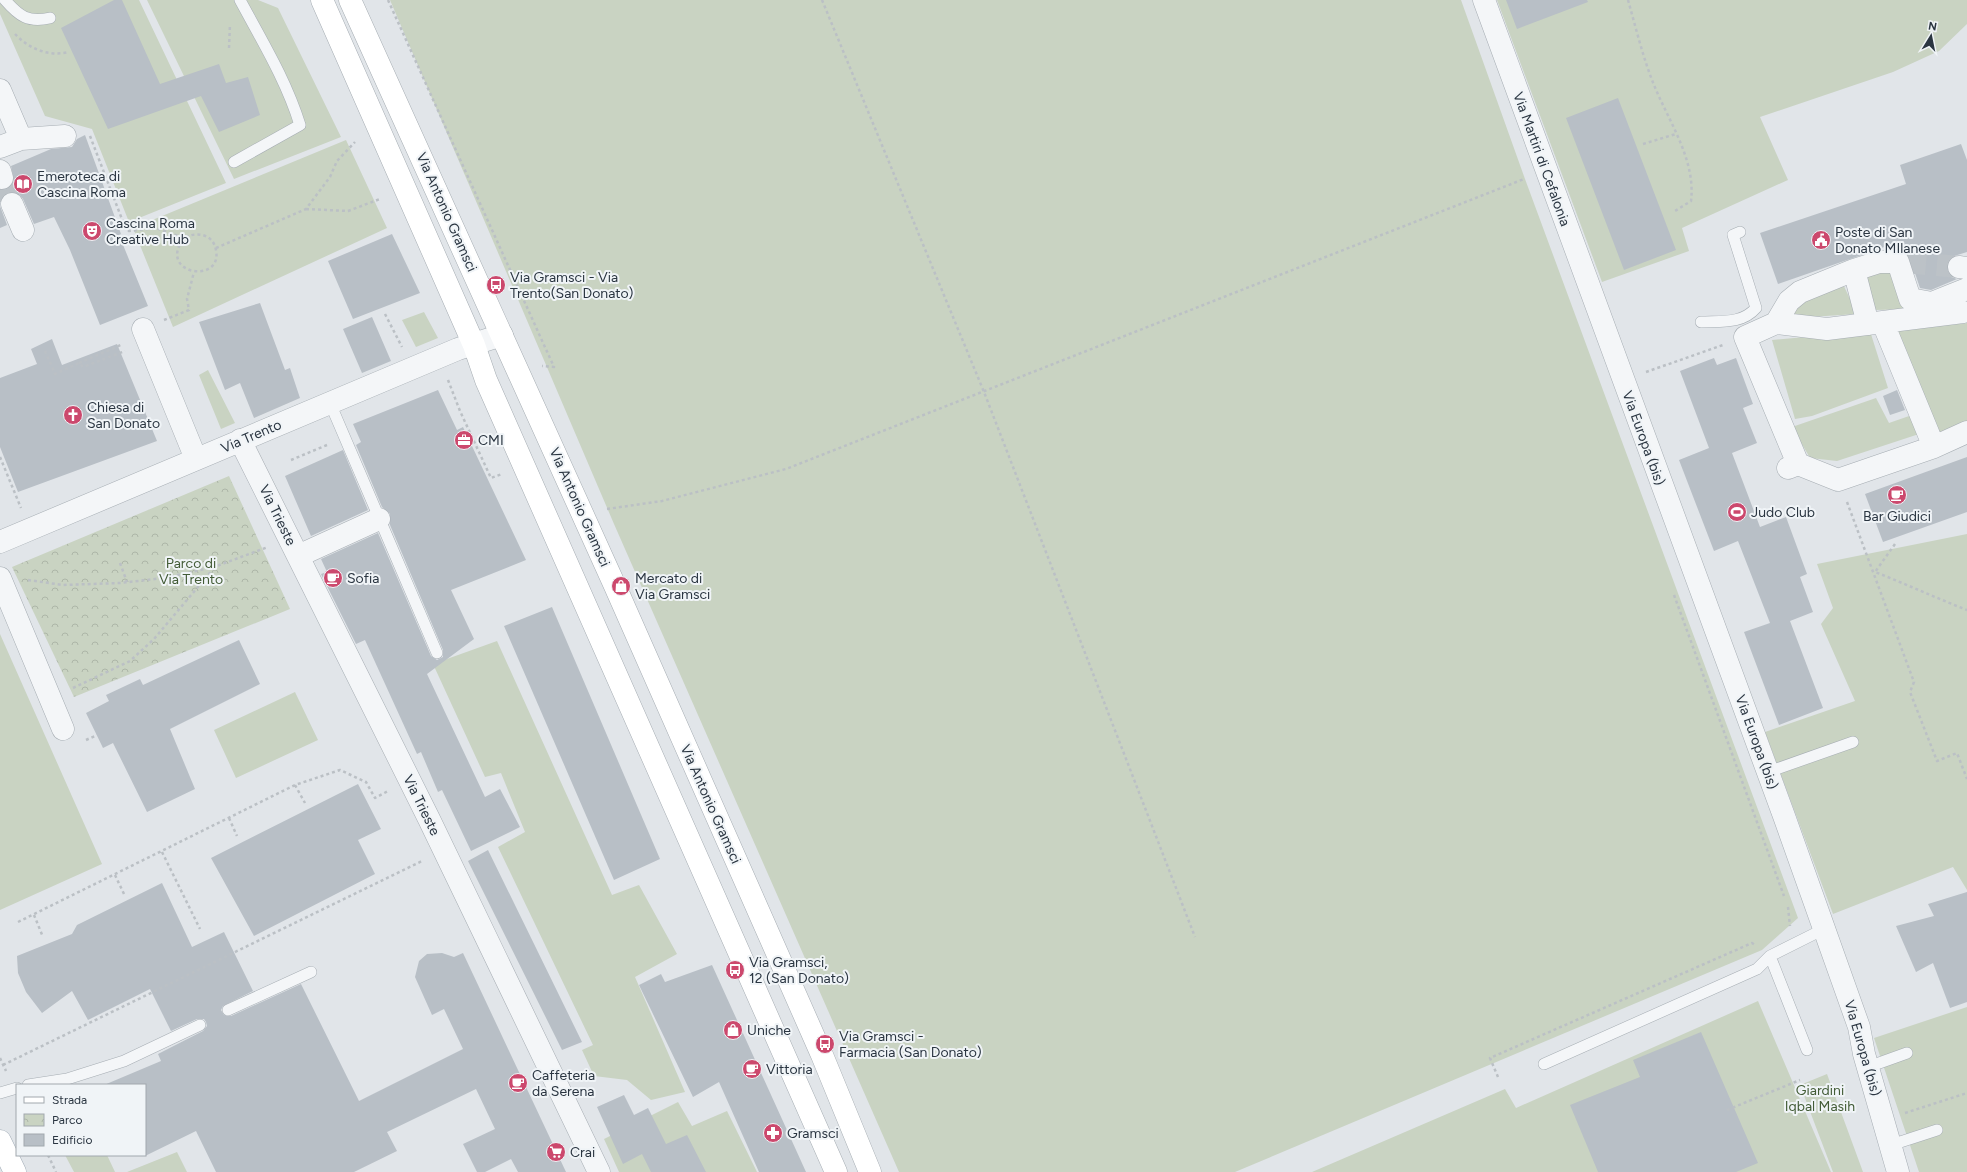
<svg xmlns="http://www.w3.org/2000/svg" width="1967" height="1172" viewBox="0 0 1967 1172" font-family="Figtree,sans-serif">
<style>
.green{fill:#c9d3c2}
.park{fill:url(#park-crowns)}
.building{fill:#b8bfc6}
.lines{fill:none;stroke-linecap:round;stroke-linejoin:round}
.street-tunnel{stroke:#bcc2c7;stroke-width:22;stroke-dasharray:22 11;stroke-linecap:butt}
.lane-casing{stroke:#a6adb3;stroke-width:12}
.street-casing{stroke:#a6adb3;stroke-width:23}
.secondary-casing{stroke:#a6adb3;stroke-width:23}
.primary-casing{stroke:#a0abb5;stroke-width:23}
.path{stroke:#bbc0c5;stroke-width:2.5;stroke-dasharray:3 3;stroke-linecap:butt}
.lane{stroke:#f4f6f8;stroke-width:11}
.street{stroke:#f4f6f8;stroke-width:22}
.secondary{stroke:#fff;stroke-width:22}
.primary{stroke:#fff;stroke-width:22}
.labels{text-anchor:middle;stroke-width:4;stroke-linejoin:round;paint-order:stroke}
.street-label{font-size:14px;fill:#2a3541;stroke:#f0f4f7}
.poi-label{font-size:14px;fill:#2a3541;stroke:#f0f4f7;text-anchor:start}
.park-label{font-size:14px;fill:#435c37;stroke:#f0f4f7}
</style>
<defs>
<pattern id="park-crowns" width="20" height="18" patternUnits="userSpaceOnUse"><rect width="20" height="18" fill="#c9d3c2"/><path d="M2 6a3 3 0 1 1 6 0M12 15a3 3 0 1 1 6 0" fill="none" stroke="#adb6a8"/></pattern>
</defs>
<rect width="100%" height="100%" fill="#e1e5e9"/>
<!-- green -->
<path class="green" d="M 0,0 L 139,0 L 226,183 L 129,222 L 92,129 L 45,116 L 0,14 Z
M 147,0 L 258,0 L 278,8 L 341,137 L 234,179 Z
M 390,0 L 1461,0 L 1525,179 L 1798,918 L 1762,950 L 1235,1172 L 899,1172 L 614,524 Z
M 1497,0 L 1967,0 L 1967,24 L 1939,51 L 1893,72 L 1760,117 L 1788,180 L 1682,228 L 1689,251 L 1602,282 Z
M 346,140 L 387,228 L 173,327 L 133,228 Z
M 1892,268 L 1913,309 L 1875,310 L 1864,278 Z
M 1842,282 L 1857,314 L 1794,318 L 1796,299 Z
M 424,312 L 438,338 L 416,347 L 402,320 Z
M 1967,323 L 1967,421 L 1937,434 L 1897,330 Z
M 1870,331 L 1888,388 L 1812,416 L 1795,419 L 1772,340 Z
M 208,370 L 235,423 L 221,429 L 199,375 Z
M 1876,398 L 1889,423 L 1912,415 L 1919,434 L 1837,461 L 1810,458 L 1792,427 Z
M 1967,534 L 1967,890 L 1953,867 L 1833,914 L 1765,732 L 1855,701 L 1821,624 L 1833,608 L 1817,564 Z
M 0,634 L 102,864 L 0,910 Z
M 497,641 L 612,895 L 639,885 L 677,954 L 635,977 L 685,1092 L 651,1100 L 627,1080 L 594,1076 L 582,1050 L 593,1045 L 498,847 L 525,832 L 501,773 L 485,777 L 433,664 Z
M 295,692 L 318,740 L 236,778 L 214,730 Z
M 1758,1001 L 1831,1172 L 1312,1172 L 1505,1089 L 1516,1108 Z
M 1967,1007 L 1967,1172 L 1919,1172 L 1874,1038 Z
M 1827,1074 L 1863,1172 L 1833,1172 L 1800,1085 Z
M 678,1102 L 692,1126 L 727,1111 L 757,1172 L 619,1172 L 604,1139 Z
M 177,1152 L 187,1172 L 127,1172 Z
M 65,1155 L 107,1155 L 115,1172 L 74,1172 Z"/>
<!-- park -->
<path class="park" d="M 229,476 L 290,609 L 74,697 L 12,567 Z"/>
<!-- building -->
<path class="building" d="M 114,0 L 122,0 L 160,84 L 219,64 L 226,83 L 248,77 L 260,115 L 219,132 L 201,96 L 108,129 L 61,28 Z
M 1506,0 L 1587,0 L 1588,2 L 1517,29 Z
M 1618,98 L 1676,250 L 1624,270 L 1566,118 Z
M 85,135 L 121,234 L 119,235 L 148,306 L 100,325 L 70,250 L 54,217 L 34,224 L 23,199 L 19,194 L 14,192 L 7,193 L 0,201 L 0,190 L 11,187 L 14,181 L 11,166 L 51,149 L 72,147 L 77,139 Z
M 1961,144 L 1967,160 L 1967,252 L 1954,256 L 1949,260 L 1947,266 L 1948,272 L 1951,277 L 1957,279 L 1931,290 L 1920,288 L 1910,258 L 1905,252 L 1895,250 L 1893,244 L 1778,284 L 1760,233 L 1906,184 L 1900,165 Z
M 0,206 L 7,225 L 0,228 Z
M 392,234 L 420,293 L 353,319 L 328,261 Z
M 260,303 L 285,370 L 290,368 L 300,398 L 254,418 L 240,383 L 225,390 L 199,322 Z
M 372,317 L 391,361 L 362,373 L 343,329 Z
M 52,339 L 62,365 L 117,344 L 157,441 L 18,492 L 0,447 L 0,378 L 37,364 L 31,349 Z
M 1714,358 L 1717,365 L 1736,358 L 1753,404 L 1743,408 L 1757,443 L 1732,453 L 1760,527 L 1786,517 L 1807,574 L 1800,577 L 1813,612 L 1790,621 L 1823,708 L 1779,725 L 1744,632 L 1770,623 L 1738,541 L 1714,551 L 1679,460 L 1709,448 L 1680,371 Z
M 438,390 L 457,430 L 463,427 L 526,560 L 451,590 L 474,639 L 427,674 L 485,797 L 500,789 L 520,827 L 471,851 L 442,790 L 438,792 L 421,752 L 417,754 L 365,640 L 356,644 L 321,574 L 327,572 L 321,559 L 378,533 L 431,656 L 437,660 L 443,657 L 443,650 L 390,525 L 390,514 L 382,507 L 356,445 L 361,442 L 353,424 Z
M 1897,390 L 1905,410 L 1890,415 L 1883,396 Z
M 343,450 L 368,510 L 311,536 L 285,476 Z
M 1967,457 L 1967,512 L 1883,542 L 1865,494 Z
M 552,607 L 660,859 L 614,880 L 504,626 Z
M 239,640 L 260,684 L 170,729 L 195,789 L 147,812 L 113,743 L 103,748 L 86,713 L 109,701 L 106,695 L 140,679 L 143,685 Z
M 358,784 L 381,829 L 358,840 L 375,874 L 254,936 L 211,858 Z
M 488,850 L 582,1042 L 562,1050 L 468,861 Z
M 162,883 L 192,947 L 224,932 L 253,991 L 223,1006 L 221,1010 L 224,1015 L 231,1016 L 301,984 L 359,1101 L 463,1049 L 444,1009 L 432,1015 L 415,977 L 419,961 L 427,954 L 442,953 L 454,957 L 463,953 L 566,1172 L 518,1172 L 511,1159 L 485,1172 L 477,1172 L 463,1144 L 495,1129 L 476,1089 L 387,1132 L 397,1151 L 354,1172 L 216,1172 L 196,1131 L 145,1156 L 145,1085 L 104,1085 L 161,1061 L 158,1054 L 203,1031 L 207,1026 L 206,1022 L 204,1019 L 197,1019 L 171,1031 L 150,989 L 88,1020 L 72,991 L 42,1013 L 26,992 L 18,973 L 17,956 L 72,934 L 77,925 Z
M 1967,892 L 1967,1002 L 1950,1008 L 1933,963 L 1916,972 L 1896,926 L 1934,916 L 1928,904 Z
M 712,965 L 806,1172 L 759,1172 L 719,1082 L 693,1097 L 639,985 L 661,974 L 665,982 Z
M 1701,1032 L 1758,1163 L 1736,1172 L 1598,1172 L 1570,1105 L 1640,1077 L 1633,1060 Z
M 624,1095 L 634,1115 L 648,1108 L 666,1144 L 687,1135 L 706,1172 L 651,1172 L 642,1154 L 623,1164 L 597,1107 Z"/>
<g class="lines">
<!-- street-tunnel -->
<path class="street-tunnel" d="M 2,178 L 12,204
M 1904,262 L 1959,267"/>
<defs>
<path id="lane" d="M 5,0 C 19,16 28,23 50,18
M 234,162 L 300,125 C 286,80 262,41 240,0
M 1701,322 C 1722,321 1742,324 1756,308 L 1733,235 L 1740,232
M 330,403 L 437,653
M 1768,772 L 1853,742
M 228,1010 L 311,972
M 1807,1050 L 1770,956 L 1824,929
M 1544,1064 L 1757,969 L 1770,956
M 1868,1067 L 1907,1053
M 28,1085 L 67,1079 L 124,1061 L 200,1025
M 0,1093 L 17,1088
M 1891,1145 L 1937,1130"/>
<path id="street" d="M 1484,0 L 1784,816 L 1859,1027 L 1864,1054 L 1898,1172
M 0,90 L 21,139 L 65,136
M 0,147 L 21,139
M 0,171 L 2,178
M 12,204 L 23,230
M 1959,267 L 1967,268
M 1854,270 L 1879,262 L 1898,262 L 1910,299 L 1932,303 L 1967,289
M 1776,323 L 1827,329 L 1963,312
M 143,329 L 196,459
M 240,440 L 429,819 L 599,1172
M 1934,447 L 1967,432
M 1798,464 L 1745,337 L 1776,323 L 1789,301 L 1800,292 L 1854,270 L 1868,324
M 1788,468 L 1798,464 L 1838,480 L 1934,447 L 1883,323
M 0,542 L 458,349 L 502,335
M 298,556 L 379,519
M 0,578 L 63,729"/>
<path id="secondary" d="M 322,0 L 474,345 L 486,380 L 836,1172
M 350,0 L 615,586 L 822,1055 L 870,1172"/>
<path id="primary" d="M 0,1141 L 15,1172"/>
</defs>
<!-- lane casing -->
<use href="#lane" class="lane-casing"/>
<!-- street casing -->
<use href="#street" class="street-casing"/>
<!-- secondary casing -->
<use href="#secondary" class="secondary-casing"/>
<!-- primary casing -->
<use href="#primary" class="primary-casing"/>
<!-- path -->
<path class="path" d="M 388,0 L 554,367 L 542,366
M 822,0 L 984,392 L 1195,937
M 1628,0 C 1636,28 1643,58 1654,85 C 1669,122 1696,160 1691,201 L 1675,211
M 15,34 C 29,49 49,57 69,52
M 229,48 L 230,24
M 90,136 L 125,227 L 129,231 L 156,228 L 184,238 C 197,231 213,234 216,250 C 223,285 156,274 184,238
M 1643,144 L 1676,134
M 306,209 L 348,211 L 380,199
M 216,248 L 306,209 L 330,177 L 337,161 L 355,142
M 385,314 L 402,347
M 164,320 L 189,310 L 187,299 L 194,272
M 45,351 L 55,374 L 79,363 L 83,367 L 125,351
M 79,363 L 123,344
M 1646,372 L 1723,345
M 448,380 L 460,411 L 491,478 L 502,474
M 0,457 L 21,508
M 291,460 L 327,445
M 1847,502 L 1914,682 L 1910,692 L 1937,761 L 1957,753 L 1967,779
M 607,509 L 662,501 L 786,469 L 1524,179
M 1895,544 L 1875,572 C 1906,584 1936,598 1967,610
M 120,563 L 127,582
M 28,580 L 63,585 L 120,583 L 164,578 L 214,567 L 268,547
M 1674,595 L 1784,896
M 73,688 L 130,661 L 154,639 L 214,568
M 86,740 L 97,735
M 295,785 L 305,803
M 229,818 L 237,836
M 162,852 L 200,929
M 115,875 L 124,894
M 1788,907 L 1790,926
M 34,915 L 43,937
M 18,922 L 295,785 L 340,770 L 366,782 L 375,798 L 388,791
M 0,1058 L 6,1071
M 3,1065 L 422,861
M 1498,1077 L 1490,1058 L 1752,943 L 1755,945
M 1727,1110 L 1800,1080
M 1905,1113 L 1967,1093
M 48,1155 L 56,1172"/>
<!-- lane -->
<use href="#lane" class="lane"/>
<!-- street -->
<use href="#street" class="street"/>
<!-- secondary -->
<use href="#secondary" class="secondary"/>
<!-- primary -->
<use href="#primary" class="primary"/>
</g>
<!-- icons -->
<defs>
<symbol id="library-disc" viewBox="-11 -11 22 22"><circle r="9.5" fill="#cc486d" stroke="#f0f4f7"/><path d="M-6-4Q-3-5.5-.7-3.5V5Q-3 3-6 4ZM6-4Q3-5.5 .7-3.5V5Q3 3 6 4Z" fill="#fff"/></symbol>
<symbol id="theatre-disc" viewBox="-11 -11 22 22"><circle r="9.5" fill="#cc486d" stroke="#f0f4f7"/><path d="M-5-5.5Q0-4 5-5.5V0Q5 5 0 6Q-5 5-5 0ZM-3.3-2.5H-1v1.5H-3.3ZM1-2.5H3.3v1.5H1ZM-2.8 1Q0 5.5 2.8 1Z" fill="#fff"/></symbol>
<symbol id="civic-disc" viewBox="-11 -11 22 22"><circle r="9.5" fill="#cc486d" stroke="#f0f4f7"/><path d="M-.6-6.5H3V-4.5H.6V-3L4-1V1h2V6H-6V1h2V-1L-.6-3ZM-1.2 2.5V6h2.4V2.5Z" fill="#fff"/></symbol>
<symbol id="bus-disc" viewBox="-11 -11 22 22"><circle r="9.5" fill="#cc486d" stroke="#f0f4f7"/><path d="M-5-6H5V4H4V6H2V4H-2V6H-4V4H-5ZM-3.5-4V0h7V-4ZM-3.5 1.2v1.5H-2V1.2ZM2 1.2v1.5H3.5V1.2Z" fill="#fff"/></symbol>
<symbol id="church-disc" viewBox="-11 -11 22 22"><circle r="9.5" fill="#cc486d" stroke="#f0f4f7"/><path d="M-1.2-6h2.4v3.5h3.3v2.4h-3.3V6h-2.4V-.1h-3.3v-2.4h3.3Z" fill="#fff"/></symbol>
<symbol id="office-disc" viewBox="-11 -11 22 22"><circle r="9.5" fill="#cc486d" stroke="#f0f4f7"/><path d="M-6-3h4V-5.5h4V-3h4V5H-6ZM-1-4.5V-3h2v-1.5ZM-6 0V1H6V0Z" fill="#fff"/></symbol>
<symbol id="cafe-disc" viewBox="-11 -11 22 22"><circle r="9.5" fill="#cc486d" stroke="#f0f4f7"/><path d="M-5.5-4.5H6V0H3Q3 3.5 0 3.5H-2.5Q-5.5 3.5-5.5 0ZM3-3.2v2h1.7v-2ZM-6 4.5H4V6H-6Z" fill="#fff"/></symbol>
<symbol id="stadium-disc" viewBox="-11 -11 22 22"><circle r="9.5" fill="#cc486d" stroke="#f0f4f7"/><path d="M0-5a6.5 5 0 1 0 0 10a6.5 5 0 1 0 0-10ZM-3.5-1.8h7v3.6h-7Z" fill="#fff"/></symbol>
<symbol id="shop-disc" viewBox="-11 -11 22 22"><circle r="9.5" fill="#cc486d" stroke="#f0f4f7"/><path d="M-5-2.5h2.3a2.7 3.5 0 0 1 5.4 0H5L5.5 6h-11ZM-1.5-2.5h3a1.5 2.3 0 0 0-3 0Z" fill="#fff"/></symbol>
<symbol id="pharmacy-disc" viewBox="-11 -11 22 22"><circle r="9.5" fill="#cc486d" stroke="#f0f4f7"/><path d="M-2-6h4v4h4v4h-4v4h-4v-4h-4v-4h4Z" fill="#fff"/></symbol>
<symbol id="supermarket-disc" viewBox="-11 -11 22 22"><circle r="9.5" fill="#cc486d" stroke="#f0f4f7"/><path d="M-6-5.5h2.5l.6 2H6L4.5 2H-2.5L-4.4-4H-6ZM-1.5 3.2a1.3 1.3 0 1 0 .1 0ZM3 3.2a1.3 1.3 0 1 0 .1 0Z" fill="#fff"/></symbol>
</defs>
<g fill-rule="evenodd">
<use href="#library-disc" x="12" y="173" width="22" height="22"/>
<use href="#theatre-disc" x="81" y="220" width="22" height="22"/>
<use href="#civic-disc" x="1810" y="229" width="22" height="22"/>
<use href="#bus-disc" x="485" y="274" width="22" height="22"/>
<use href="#church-disc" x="62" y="404" width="22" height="22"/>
<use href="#office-disc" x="453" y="429" width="22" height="22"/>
<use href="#cafe-disc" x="1886" y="484" width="22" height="22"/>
<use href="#stadium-disc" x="1726" y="501" width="22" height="22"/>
<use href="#cafe-disc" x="322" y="567" width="22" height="22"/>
<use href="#shop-disc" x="610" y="575" width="22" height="22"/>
<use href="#bus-disc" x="724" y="959" width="22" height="22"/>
<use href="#shop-disc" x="722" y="1019" width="22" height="22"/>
<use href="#bus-disc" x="814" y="1033" width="22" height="22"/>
<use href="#cafe-disc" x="741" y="1058" width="22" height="22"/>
<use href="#cafe-disc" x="507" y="1072" width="22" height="22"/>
<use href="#pharmacy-disc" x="762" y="1122" width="22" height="22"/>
<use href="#supermarket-disc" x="545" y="1141" width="22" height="22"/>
</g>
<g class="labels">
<!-- street labels -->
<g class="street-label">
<text transform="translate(1542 159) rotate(70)" y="5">Via Martiri di Cefalonia</text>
<text transform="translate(447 212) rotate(66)" y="5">Via Antonio Gramsci</text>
<text transform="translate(251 436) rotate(-23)" y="5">Via Trento</text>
<text transform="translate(1644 438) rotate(70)" y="5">Via Europa (bis)</text>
<text transform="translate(580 507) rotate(66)" y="5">Via Antonio Gramsci</text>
<text transform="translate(278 515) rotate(64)" y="5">Via Trieste</text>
<text transform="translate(1757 742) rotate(70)" y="5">Via Europa (bis)</text>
<text transform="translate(711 804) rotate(66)" y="5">Via Antonio Gramsci</text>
<text transform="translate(422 805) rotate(64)" y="5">Via Trieste</text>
<text transform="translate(1863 1048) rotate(74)" y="5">Via Europa (bis)</text>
</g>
<!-- poi labels -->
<g class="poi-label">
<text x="37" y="181">Emeroteca di<tspan x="37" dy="16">Cascina Roma</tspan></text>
<text x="106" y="228">Cascina Roma<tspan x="106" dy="16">Creative Hub</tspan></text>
<text x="1835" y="237">Poste di San<tspan x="1835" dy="16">Donato MIlanese</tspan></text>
<text x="510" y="282">Via Gramsci - Via<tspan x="510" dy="16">Trento(San Donato)</tspan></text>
<text x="87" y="412">Chiesa di<tspan x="87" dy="16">San Donato</tspan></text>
<text x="478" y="445">CMI</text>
<text x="1751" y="517">Judo Club</text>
<text x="1897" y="521" text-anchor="middle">Bar Giudici</text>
<text x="347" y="583">Sofia</text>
<text x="635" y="583">Mercato di<tspan x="635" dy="16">Via Gramsci</tspan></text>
<text x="749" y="967">Via Gramsci,<tspan x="749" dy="16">12 (San Donato)</tspan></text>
<text x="747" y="1035">Uniche</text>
<text x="839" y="1041">Via Gramsci -<tspan x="839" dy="16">Farmacia (San Donato)</tspan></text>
<text x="766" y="1074">Vittoria</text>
<text x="532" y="1080">Caffeteria<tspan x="532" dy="16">da Serena</tspan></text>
<text x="787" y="1138">Gramsci</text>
<text x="570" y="1157">Crai</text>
</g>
<!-- park labels -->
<g class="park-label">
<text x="191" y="568">Parco di<tspan x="191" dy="16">Via Trento</tspan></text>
<text x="1820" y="1095">Giardini<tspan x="1820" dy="16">Iqbal Masih</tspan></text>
</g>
</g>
<!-- legend -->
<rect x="16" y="1084" width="130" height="72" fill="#f0f4f7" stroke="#a1a8ae"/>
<rect x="24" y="1097" width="20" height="6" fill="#ffffff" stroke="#a1a8ae"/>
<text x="52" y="1104" font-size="12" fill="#2a3541">Strada</text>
<rect x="24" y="1114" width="20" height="12" fill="url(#park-crowns)" stroke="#a1a8ae"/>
<text x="52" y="1124" font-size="12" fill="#2a3541">Parco</text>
<rect x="24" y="1134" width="20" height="12" fill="#b8bfc6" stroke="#a1a8ae"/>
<text x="52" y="1144" font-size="12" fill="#2a3541">Edificio</text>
<!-- north arrow -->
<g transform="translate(1931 36) rotate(10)" stroke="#f0f4f7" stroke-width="3" paint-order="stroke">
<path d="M0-3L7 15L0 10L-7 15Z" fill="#2a3541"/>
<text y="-6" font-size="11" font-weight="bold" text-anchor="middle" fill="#2a3541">N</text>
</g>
</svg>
